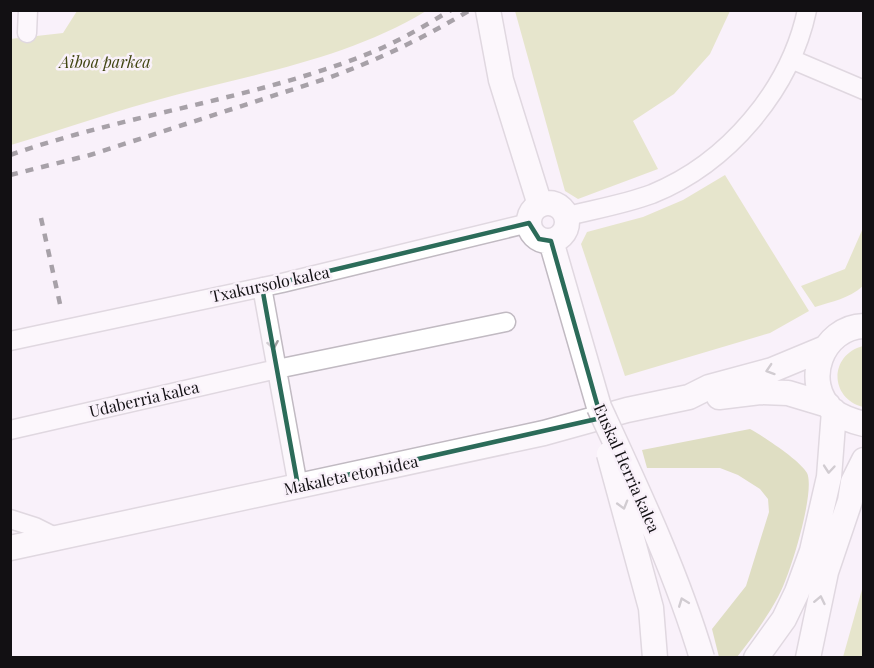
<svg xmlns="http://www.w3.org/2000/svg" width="874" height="668" viewBox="0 0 874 668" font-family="'Playfair Display',serif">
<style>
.green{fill:#cfd795}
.forest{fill:#bec782}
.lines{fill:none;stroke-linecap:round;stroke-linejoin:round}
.street-casing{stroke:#c1bac2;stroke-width:21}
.secondary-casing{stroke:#c1bac2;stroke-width:27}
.street{stroke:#fff;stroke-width:18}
.secondary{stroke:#fff;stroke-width:24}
.rail{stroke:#444145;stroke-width:4.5;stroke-dasharray:8 8;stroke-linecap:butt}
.secondary-bridge-casing{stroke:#c1bac2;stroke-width:27;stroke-linecap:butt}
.secondary-bridge{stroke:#fff;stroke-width:24}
.oneway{stroke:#a09fa1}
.marked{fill:none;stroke:#2b6b59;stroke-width:4.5;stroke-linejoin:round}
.labels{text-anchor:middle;stroke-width:5;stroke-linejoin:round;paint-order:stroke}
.park-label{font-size:16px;font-style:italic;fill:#414512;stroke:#f9f1fa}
.street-label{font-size:16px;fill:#121013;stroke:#f9f1fa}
</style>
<rect width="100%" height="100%" fill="#f9f1fa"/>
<!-- green -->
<path class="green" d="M 77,11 L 426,11 C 342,62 244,75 150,102 C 103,115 57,131 11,145 L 10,39 L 63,33 Z
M 515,11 L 515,10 L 730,11 L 710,54 L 674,94 L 633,121 L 658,169 L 578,199 L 565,191 Z
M 725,175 L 809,311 L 770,333 L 625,376 L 581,244 L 587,232 L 643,217 L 683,200 Z
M 863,228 L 863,286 C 848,299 833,301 815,307 L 801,286 L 845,269 Z
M 863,346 L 864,346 L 863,407 C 829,398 829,355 863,346 Z
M 863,586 L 863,657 L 843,657 Z"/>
<!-- forest -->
<path class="forest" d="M 750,429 C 763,436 801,461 807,473 C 816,491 789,579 778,597 C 766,619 752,638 737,657 L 719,657 L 712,629 L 746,586 L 769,512 L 768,499 L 760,489 L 738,475 L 720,468 L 647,468 L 642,450 Z"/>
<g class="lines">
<defs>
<path id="street" d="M 27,33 L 28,10
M 791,59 L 864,90
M 568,216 C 596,209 625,204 652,194 C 728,163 790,90 807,10
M 262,287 L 298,486
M 10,341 L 282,283 L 529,223
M 10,430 L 277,369 L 506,322
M 10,519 L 35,527 L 57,538"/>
<path id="secondary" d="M 488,10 L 501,80 L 540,205
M529 222a19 19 0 1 1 38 0a19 19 0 1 1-38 0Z
M 551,241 L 599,407
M 864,326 C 822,327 801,383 833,411 C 842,418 852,421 864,424
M 719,397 L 760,392 L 788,393 L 828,405
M 10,548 L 544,433 L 627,410 L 689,397 L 709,387 L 772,370 L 825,348
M 756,658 L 784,619 L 797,592 L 812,551 L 829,477 L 834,411
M 808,658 L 826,572 L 850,501 L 853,482 L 864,460"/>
</defs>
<!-- street casing -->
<use href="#street" class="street-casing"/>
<!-- secondary casing -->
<use href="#secondary" class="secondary-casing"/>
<!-- street -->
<use href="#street" class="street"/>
<!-- secondary -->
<use href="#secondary" class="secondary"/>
<!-- rail -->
<path class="rail" d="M 10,155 C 130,113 258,99 375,51 C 401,40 426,25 451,10
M 10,175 L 90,155 L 325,79 C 376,61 424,38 470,10
M 41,218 L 60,304"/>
<defs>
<path id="secondary-bridge" d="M 599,407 C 637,489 676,571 702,658
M 609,454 L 651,608 L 655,658"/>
</defs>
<!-- secondary-bridge casing -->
<use href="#secondary-bridge" class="secondary-bridge-casing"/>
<!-- secondary-bridge -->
<use href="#secondary-bridge" class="secondary-bridge"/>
</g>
<!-- one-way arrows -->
<defs><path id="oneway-chevron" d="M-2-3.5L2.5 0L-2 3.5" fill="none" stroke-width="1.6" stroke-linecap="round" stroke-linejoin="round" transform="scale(1.5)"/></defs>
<g class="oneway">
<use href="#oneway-chevron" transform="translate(273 345) rotate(80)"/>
<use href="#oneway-chevron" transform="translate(770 370) rotate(162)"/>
<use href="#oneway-chevron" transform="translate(829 469) rotate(95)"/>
<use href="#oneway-chevron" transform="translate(623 505) rotate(74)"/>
<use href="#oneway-chevron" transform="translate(820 600) rotate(-78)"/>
<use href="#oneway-chevron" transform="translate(683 602) rotate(-111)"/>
</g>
<!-- marked area -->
<path d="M0 0H874V668H0ZM 529,223 L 539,239 L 551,241 L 601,418 L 298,486 L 262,287 Z" fill="#f9f1fa" fill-opacity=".55" fill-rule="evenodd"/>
<path class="marked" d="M 529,223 L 539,239 L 551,241 L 601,418 L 298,486 L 262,287 Z"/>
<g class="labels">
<!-- park labels -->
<g class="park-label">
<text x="105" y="68">Aiboa parkea</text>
</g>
<!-- street labels -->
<g class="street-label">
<text transform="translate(270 284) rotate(-12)" y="6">Txakursolo kalea</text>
<text transform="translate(144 399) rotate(-13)" y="6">Udaberria kalea</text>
<text transform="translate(627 468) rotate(66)" y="6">Euskal Herria kalea</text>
<text transform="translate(351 475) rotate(-12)" y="6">Makaleta etorbidea</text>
</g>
</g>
<!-- border -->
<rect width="874" height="668" fill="none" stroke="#121013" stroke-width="24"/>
</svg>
